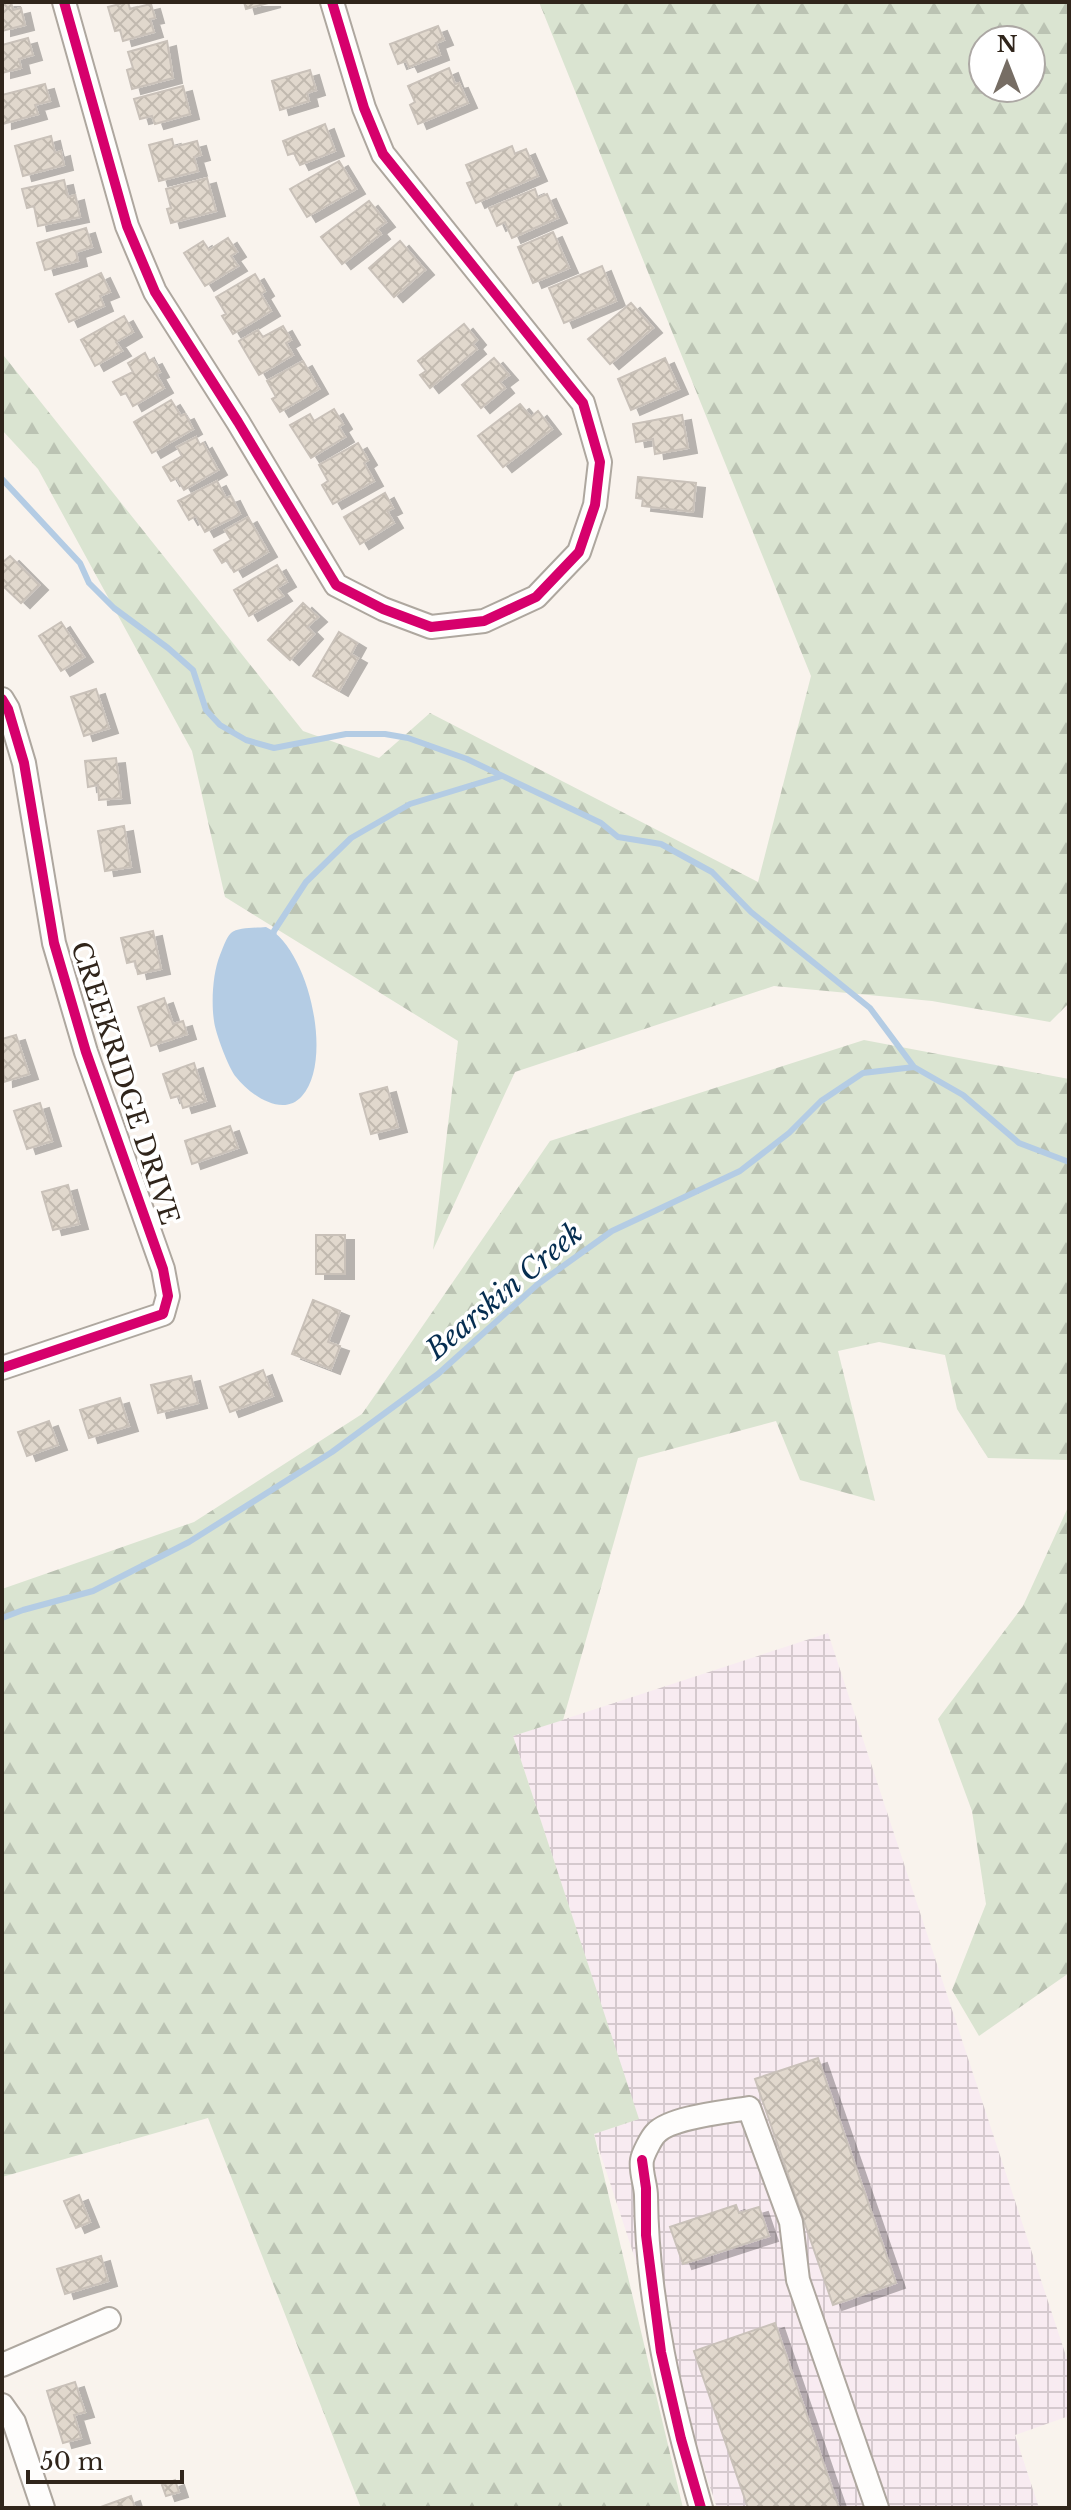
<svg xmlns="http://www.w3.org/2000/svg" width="1071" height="2510" viewBox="0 0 1071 2510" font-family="'Libre Baskerville',serif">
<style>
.industrial{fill:url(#industrial-grid)}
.forest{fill:url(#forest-firs);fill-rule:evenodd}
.water{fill:#b4cce4}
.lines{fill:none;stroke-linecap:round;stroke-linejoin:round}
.stream{stroke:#b4cce4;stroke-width:6}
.building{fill:url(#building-cross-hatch);stroke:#c9c1b9;stroke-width:2;filter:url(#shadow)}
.minor-casing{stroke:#aea79f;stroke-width:26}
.minor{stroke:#fefdfc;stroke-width:22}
.cycleway-casing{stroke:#fff;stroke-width:15}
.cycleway{stroke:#d6006c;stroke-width:10}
.labels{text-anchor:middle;stroke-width:7;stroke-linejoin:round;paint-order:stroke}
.street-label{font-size:26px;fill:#30251b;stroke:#fff}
.water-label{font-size:28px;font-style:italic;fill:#052d50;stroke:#fff}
</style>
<defs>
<pattern id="industrial-grid" width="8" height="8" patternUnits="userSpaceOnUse" patternTransform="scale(2)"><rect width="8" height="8" fill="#f8ebf1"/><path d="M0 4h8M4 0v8" fill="none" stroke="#d5c9ce"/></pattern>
<pattern id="forest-firs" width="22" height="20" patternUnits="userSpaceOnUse" patternTransform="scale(2)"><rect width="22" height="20" fill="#dae4d1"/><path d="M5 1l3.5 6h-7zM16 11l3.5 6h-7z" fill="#bbc3b3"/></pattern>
<pattern id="building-cross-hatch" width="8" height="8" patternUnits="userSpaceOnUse" patternTransform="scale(2)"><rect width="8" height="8" fill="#e1d8cd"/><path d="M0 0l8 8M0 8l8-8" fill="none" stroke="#c1b9af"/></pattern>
<filter id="shadow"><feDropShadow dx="9" dy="5" stdDeviation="0" flood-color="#0004"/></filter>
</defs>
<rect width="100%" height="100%" fill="#f9f3ed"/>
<!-- industrial -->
<path class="industrial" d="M 828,1633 L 1069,2365 L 1069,2416 L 1015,2435 L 1039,2508 L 717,2508 L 594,2134 L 638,2119 L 513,1736 Z"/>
<!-- forest -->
<path class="forest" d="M 539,2 L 1069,2 L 1069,1003 L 1050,1022 L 932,1001 L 774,986 L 515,1072 L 433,1250 L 458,1041 L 225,897 L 192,751 L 38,469 L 2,430 L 2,343 L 4,356 L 303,731 L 379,758 L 430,713 L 758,882 L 811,676 ZM 983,40 L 1031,40 L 1031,88 L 983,88 Z
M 864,1040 L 1069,1079 L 1069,1460 L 988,1458 L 957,1409 L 945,1355 L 879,1342 L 838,1351 L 875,1501 L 800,1480 L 776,1421 L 638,1458 L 563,1720 L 513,1736 L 639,2119 L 594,2134 L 683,2508 L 361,2508 L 208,2118 L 2,2177 L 2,1589 L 194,1522 L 362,1414 L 550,1141 Z
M 1069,1505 L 1069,1973 L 979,2036 L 952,1990 L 986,1904 L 972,1811 L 938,1719 L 1023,1606 Z"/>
<!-- water -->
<path class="water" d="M 266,927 C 309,948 334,1061 302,1096 C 283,1118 250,1095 236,1077 C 229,1069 215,1032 214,1021 C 211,1001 213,972 220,955 C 223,948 226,938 231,933 C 238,927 257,928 266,927 Z"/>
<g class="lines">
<!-- stream -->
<path class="stream" d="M 2,479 L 80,563 L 89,583 L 114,608 L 168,648 L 193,670 L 206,710 L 220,725 L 246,740 L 274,748 L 346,734 L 385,734 L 408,738 L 467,759 L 601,823 L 618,837 L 661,844 L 712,872 L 751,912 L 870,1008 L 914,1067
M 273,937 L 274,931 L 306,882 L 351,838 L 410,804 L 502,776
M 2,1618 L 23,1610 L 93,1591 L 189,1542 L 332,1452 L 438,1374 L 538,1284 L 612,1231 L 740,1171 L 789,1133 L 821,1101 L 863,1073 L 914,1067 L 963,1095 L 1019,1143 L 1069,1162"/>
</g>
<!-- building -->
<path class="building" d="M 2,2 L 11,2 L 13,10 L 21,8 L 25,25 L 2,31 Z
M 128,2 L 130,9 L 151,4 L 155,18 L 150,19 L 154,32 L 123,41 L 120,30 L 115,31 L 108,7 Z
M 244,2 L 272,2 L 246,9 Z
M 438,26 L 444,40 L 436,43 L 440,55 L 409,67 L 406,61 L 398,64 L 390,44 Z
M 28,38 L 33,55 L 19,59 L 21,68 L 2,73 L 2,45 Z
M 167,41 L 173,78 L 132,89 L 127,70 L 133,68 L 128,52 Z
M 449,68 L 455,84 L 459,83 L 468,103 L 418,124 L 410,105 L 415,102 L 408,86 Z
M 310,70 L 316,90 L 307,93 L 309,101 L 280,110 L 272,81 Z
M 45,84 L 50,101 L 35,105 L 38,114 L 3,124 L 2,95 Z
M 183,86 L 190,114 L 155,124 L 152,116 L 140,119 L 134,99 Z
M 325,124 L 335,151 L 300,165 L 294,153 L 288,155 L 283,141 Z
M 51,136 L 55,153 L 61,151 L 64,165 L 23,176 L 15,146 Z
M 172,139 L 174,147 L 197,141 L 201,155 L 194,157 L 198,171 L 159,181 L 149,145 Z
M 512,146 L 515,154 L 526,149 L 538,176 L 476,203 L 467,183 L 473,181 L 466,165 Z
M 339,161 L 356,189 L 307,217 L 290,189 Z
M 207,178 L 216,211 L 171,223 L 167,209 L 171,208 L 166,189 Z
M 64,180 L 68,197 L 75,195 L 80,217 L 38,226 L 34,206 L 27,208 L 22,189 Z
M 535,189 L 538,198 L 547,194 L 558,218 L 512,238 L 505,222 L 497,226 L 489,208 Z
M 369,201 L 386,222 L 377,229 L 381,234 L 342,264 L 321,237 Z
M 86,228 L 92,247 L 76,252 L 78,261 L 45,270 L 37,243 Z
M 553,232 L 569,268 L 533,283 L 518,247 Z
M 228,238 L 237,252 L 231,256 L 238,266 L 205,286 L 184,253 L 203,241 L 209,250 Z
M 400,241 L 425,270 L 394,297 L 369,268 Z
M 602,266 L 616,301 L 564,323 L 549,288 Z
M 101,273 L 110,292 L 100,296 L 104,306 L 69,322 L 56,294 Z
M 255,274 L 265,291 L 261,294 L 271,311 L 233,334 L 222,316 L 226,314 L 216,297 Z
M 631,303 L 653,328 L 610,364 L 588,339 Z
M 124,316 L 133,332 L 116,342 L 122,351 L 95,366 L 81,340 Z
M 464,324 L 477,340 L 473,344 L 477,349 L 430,388 L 420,375 L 426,371 L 418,361 Z
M 283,326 L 291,340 L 286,343 L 293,355 L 259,375 L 239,341 L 258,330 L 263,337 Z
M 145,353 L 149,361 L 153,359 L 160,372 L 156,374 L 164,388 L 133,406 L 126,393 L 121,395 L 113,382 L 133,372 L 128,363 Z
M 494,358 L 509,375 L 500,382 L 505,388 L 481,408 L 462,385 Z
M 665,358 L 679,389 L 631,410 L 618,379 Z
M 303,361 L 319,389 L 280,412 L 272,399 L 276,397 L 267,381 Z
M 171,400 L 181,416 L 185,414 L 193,429 L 152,453 L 134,422 Z
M 520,404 L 531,417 L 538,411 L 552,429 L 503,467 L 478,436 Z
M 334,409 L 343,424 L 339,427 L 345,437 L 311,458 L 290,425 L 310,414 L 314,421 Z
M 682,415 L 688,448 L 655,454 L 653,439 L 636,442 L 633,424 Z
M 196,437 L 200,445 L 203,443 L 218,470 L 184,490 L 177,478 L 171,481 L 163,467 L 182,456 L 177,447 Z
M 358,443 L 368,460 L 364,463 L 374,481 L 333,504 L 322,485 L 328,481 L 319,465 Z
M 638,477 L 696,483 L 693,512 L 642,506 L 643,499 L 636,498 Z
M 217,481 L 226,498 L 231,496 L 240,514 L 205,532 L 196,516 L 189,520 L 178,501 Z
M 385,493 L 393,508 L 387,511 L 394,523 L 360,544 L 344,517 Z
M 248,517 L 268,552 L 234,572 L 227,560 L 222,563 L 214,550 L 231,540 L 225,530 Z
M 10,556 L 39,585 L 21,603 L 2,585 L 2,563 Z
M 277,565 L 287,582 L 277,588 L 283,596 L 249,616 L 234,590 Z
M 303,603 L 318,617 L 307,627 L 314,634 L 290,660 L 268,640 Z
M 61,622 L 84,657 L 61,671 L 39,636 Z
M 339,632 L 357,643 L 351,654 L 358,658 L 339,691 L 313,676 Z
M 96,689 L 109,728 L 84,736 L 71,697 Z
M 116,758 L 121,798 L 99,800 L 98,785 L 88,787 L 85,761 Z
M 124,826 L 131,867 L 105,871 L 98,831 Z
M 153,931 L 161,969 L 138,974 L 135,961 L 127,963 L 121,938 Z
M 164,998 L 173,1024 L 183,1021 L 187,1034 L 151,1046 L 138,1007 Z
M 16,1035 L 29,1074 L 4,1082 L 2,1039 Z
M 194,1063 L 206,1101 L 183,1108 L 179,1096 L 171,1098 L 163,1074 Z
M 387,1087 L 398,1127 L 371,1134 L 360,1094 Z
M 40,1103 L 52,1141 L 27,1149 L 14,1111 Z
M 230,1126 L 238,1148 L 192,1164 L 185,1141 Z
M 68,1185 L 79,1224 L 53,1230 L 42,1192 Z
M 316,1235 L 345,1235 L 345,1274 L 316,1274 Z
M 313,1300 L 340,1311 L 328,1342 L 340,1346 L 331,1369 L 292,1354 Z
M 263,1370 L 273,1396 L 230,1412 L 220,1387 Z
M 191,1376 L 198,1403 L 158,1413 L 151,1385 Z
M 120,1398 L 129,1426 L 89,1438 L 80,1410 Z
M 49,1421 L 58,1445 L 27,1456 L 18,1432 Z
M 818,2058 L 896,2283 L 833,2305 L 755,2079 Z
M 79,2195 L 90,2222 L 76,2228 L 64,2201 Z
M 736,2205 L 739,2213 L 759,2207 L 769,2236 L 683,2264 L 670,2227 Z
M 101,2256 L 108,2281 L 65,2294 L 57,2269 Z
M 775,2323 L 839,2508 L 748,2508 L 694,2351 Z
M 75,2382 L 85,2412 L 74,2415 L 81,2438 L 63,2443 L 47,2391 Z
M 175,2480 L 179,2492 L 166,2496 L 162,2485 Z
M 131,2496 L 135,2508 L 98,2508 Z"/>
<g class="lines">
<defs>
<path id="minor" d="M 64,2 L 127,226 L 155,292 L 238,422 L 336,585 L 383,609 L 431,627 L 484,621 L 536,597 L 579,552 L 595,505 L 600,462 L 583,403 L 383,154 L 364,108 L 332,2
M 2,699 L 8,709 L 24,763 L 54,943 L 86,1052 L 163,1269 L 168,1296 L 163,1314 L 2,1368
M 2,2365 L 109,2319
M 2,2405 L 14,2422 L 43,2508
M 701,2508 C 672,2406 647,2303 646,2196 C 646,2185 640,2171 642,2160 C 643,2154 651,2138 656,2133 C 671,2117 727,2112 749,2108 L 791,2222 L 798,2280 L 877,2508"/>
</defs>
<!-- minor casing -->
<use href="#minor" class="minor-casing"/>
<!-- minor -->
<use href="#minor" class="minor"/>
<defs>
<path id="cycleway" d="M 64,2 L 127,226 L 155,292 L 238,422 L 336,585 L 383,609 L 431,627 L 484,621 L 536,597 L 579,552 L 595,505 L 600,462 L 583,403 L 383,154 L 364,108 L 332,2
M 2,699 L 8,709 L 24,763 L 54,943 L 86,1052 L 163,1269 L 168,1296 L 163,1314 L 2,1368
M 642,2160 L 646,2188 L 646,2235 L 661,2352 L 681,2439 L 701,2508"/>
</defs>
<!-- cycleway casing -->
<use href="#cycleway" class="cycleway-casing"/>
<!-- cycleway -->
<use href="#cycleway" class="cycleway"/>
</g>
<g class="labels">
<!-- street labels -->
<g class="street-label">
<text transform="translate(125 1083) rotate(72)" y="9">CREEKRIDGE DRIVE</text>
</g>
<!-- water labels -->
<g class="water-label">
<text transform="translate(504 1291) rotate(-40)" y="10">Bearskin Creek</text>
</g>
</g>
<!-- border -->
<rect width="1071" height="2510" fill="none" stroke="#30251b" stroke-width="8"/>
<!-- north arrow -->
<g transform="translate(1007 64)"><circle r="38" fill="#ffffff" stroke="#aca8a4" stroke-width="2"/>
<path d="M0-6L14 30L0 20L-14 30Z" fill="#766d64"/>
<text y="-12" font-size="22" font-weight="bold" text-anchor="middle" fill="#30251b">N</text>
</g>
<!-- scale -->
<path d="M28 2470v12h154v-12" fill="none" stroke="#30251b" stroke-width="4"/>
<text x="40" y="2470" font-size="24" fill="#30251b" stroke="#ffffff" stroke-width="6" paint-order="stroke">50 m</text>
</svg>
